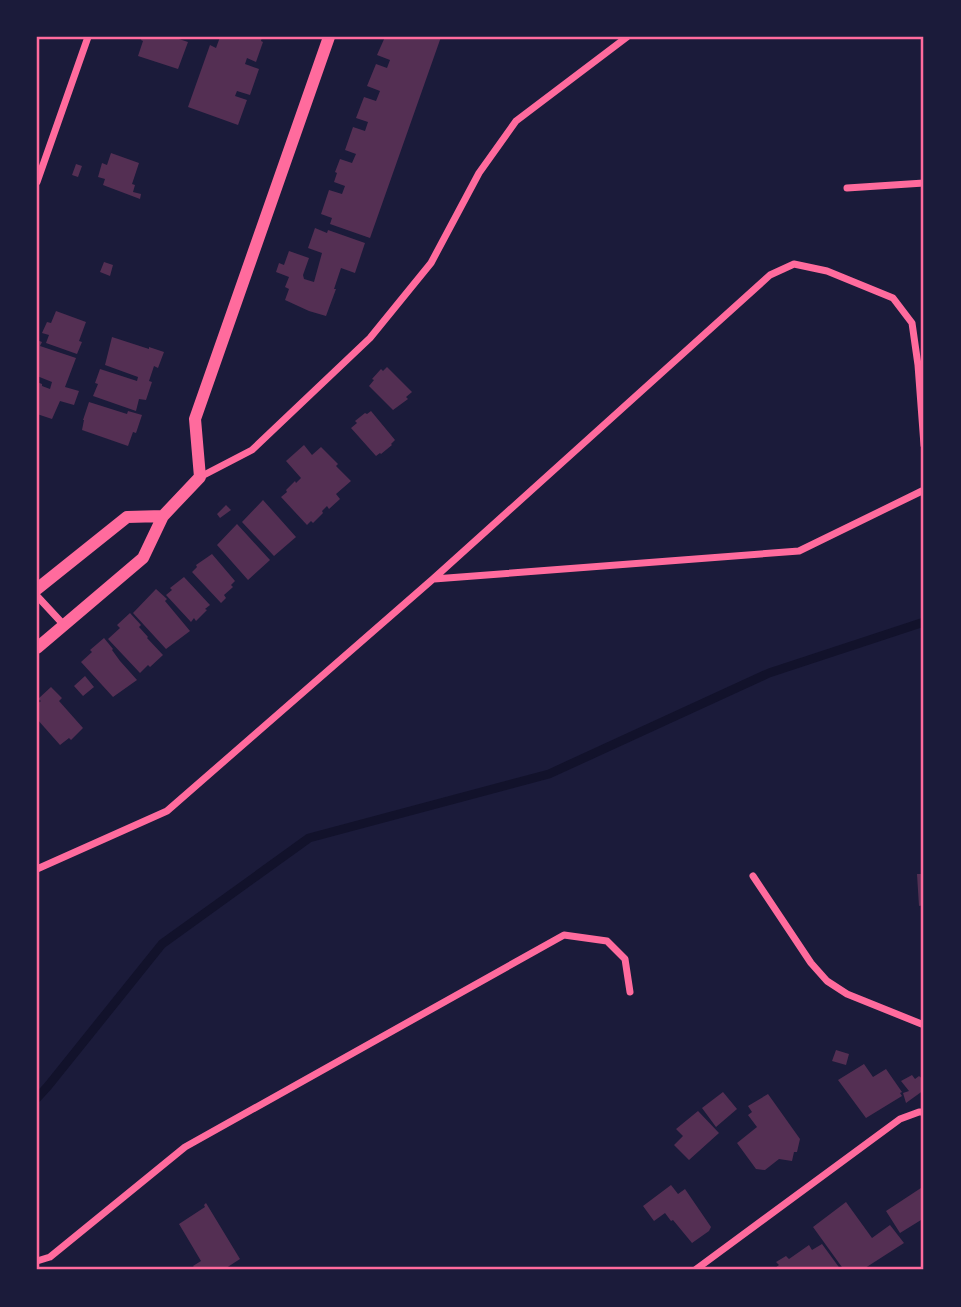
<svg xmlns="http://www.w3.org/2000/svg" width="961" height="1307" viewBox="0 0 961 1307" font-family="'Space Grotesk',sans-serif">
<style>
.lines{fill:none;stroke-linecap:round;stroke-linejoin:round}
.stream{stroke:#12122b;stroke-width:9}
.building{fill:#542f53}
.minor{stroke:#ff6b9d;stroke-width:7}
.tertiary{stroke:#ff6b9d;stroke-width:12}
.neatline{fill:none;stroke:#ff6b9d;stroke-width:2.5}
</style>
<rect width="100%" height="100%" fill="#1b1b3a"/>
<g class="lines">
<!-- stream -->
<path class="stream" d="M 37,1098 L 48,1086 L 162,944 L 309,838 L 549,774 L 769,673 L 924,622"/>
</g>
<!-- building -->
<path class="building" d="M 142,37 L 160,37 L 166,39 L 167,37 L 173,37 L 188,42 L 178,69 L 138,56 L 143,41 L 141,40 Z
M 220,37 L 262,37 L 261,41 L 263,42 L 256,62 L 247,58 L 245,64 L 259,69 L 250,95 L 237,91 L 235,96 L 247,100 L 238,125 L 188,107 L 210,45 L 216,48 Z
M 385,37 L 441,37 L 370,238 L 330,224 L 332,218 L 321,214 L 329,190 L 342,194 L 345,186 L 334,182 L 337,173 L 335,172 L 340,159 L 352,163 L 356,154 L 345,150 L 353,127 L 365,131 L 368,122 L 356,118 L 364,97 L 376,101 L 380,91 L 367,86 L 376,64 L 387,68 L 390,60 L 377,55 Z
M 111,153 L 139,163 L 132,184 L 135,185 L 133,192 L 141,194 L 140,199 L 103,185 L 105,179 L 98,177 L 102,163 L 107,165 Z
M 76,164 L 82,166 L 78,177 L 72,175 Z
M 315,228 L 327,233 L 328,230 L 365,243 L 355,273 L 341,268 L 334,289 L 336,289 L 326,316 L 309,311 L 285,300 L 289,289 L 285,287 L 289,277 L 276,272 L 279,263 L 284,265 L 289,251 L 309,258 L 303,275 L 304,279 L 314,282 L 322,253 L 308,248 Z
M 104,262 L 113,265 L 110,276 L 100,272 Z
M 56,311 L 86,322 L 79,341 L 82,342 L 77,354 L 46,343 L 49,335 L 42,333 L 47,322 L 51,323 Z
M 112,337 L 149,349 L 149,347 L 164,352 L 158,368 L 154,366 L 149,381 L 152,382 L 146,400 L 139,399 L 136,411 L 93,396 L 98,384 L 95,383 L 100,369 L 137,381 L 138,377 L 105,365 Z
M 37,340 L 42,342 L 40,346 L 76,358 L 65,387 L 79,391 L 74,405 L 60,401 L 52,419 L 37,414 L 37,382 L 42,384 L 42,386 L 50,389 L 52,382 L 37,376 Z
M 387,367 L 412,392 L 406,397 L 408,399 L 393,410 L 369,386 L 374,380 L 372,379 L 381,369 L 383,371 Z
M 89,402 L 127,414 L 128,411 L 142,415 L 136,433 L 133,432 L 128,446 L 82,430 L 84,420 L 83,420 Z
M 371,411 L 395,440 L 391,444 L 392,445 L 381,454 L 380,453 L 376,456 L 351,428 L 357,423 L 355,421 L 365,413 L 367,414 Z
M 304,445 L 312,455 L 321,447 L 338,464 L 336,466 L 351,481 L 336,494 L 340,499 L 329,509 L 327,506 L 322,511 L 323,513 L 313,523 L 311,521 L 307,525 L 281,497 L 287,492 L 286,490 L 295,481 L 296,483 L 301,478 L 286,461 Z
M 263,500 L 296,537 L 274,556 L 242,522 Z
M 226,505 L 231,510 L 220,518 L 217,514 Z
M 237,524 L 270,560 L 248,580 L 217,545 Z
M 212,554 L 235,581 L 231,585 L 233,587 L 224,595 L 226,598 L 221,603 L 192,572 L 197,567 L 196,565 Z
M 184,577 L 210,605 L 205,609 L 207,610 L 196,621 L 194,618 L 191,622 L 166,595 L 172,590 L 170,588 Z
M 156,589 L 167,599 L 165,601 L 190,631 L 166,649 L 133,613 Z
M 130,613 L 141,625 L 139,627 L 148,637 L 147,638 L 163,655 L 150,667 L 148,665 L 140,673 L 108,639 L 120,628 L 117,625 Z
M 104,638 L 113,649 L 112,650 L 120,661 L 137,680 L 113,697 L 81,662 L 92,652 L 90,650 Z
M 85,676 L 94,687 L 83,696 L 74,686 Z
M 51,687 L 62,698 L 59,701 L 83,728 L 71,740 L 69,738 L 60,745 L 37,719 L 37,704 L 41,701 L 38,699 Z
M 917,874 L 924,874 L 924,905 L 919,906 Z
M 836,1050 L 849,1054 L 846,1065 L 832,1061 Z
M 864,1064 L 873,1077 L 886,1069 L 902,1092 L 900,1093 L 902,1096 L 866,1118 L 838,1080 Z
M 912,1075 L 915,1079 L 919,1076 L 924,1080 L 924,1090 L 906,1103 L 903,1093 L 909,1091 L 901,1081 Z
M 723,1092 L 737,1109 L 716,1127 L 702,1108 Z
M 768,1094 L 800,1139 L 797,1152 L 794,1152 L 792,1161 L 779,1159 L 765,1170 L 756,1169 L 737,1143 L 757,1127 L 748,1115 L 752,1112 L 748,1106 Z
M 698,1111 L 719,1133 L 689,1160 L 674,1145 L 683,1136 L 676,1129 Z
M 671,1185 L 678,1194 L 685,1189 L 711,1227 L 709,1231 L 692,1243 L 673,1220 L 671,1221 L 665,1213 L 654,1221 L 643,1206 Z
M 924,1186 L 924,1223 L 921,1220 L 900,1233 L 886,1211 Z
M 846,1202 L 872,1238 L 890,1225 L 904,1243 L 862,1270 L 844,1270 L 813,1227 Z
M 206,1203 L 240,1259 L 223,1270 L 196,1270 L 193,1266 L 201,1261 L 179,1224 L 205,1207 L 204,1205 Z
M 822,1244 L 841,1270 L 772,1270 L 779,1265 L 776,1262 L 786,1256 L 789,1259 L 809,1245 L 812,1250 Z"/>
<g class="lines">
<!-- minor -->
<path class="minor" d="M 37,182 L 88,37
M 847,188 L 924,183
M 200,477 L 252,450 L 370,338 L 431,263 L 479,173 L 516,121 L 627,37
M 434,579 L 799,551 L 924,490
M 37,596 L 63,624
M 37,869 L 167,811 L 433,579 L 770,275 L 794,264 L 827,271 L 893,298 L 912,323 L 918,365 L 924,445
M 753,876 L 811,963 L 827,981 L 847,994 L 924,1025
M 37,1261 L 50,1257 L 185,1147 L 564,935 L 607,941 L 625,959 L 630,992
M 695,1270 L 900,1119 L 919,1112 L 924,1112"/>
<!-- tertiary -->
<path class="tertiary" d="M 37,589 L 127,517 L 163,516
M 37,648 L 143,558 L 163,516 L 200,477 L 195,419 L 329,37"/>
</g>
<!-- border -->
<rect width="961" height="1307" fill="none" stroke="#1b1b3a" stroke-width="77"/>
<rect x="38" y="38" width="884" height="1230" class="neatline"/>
</svg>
